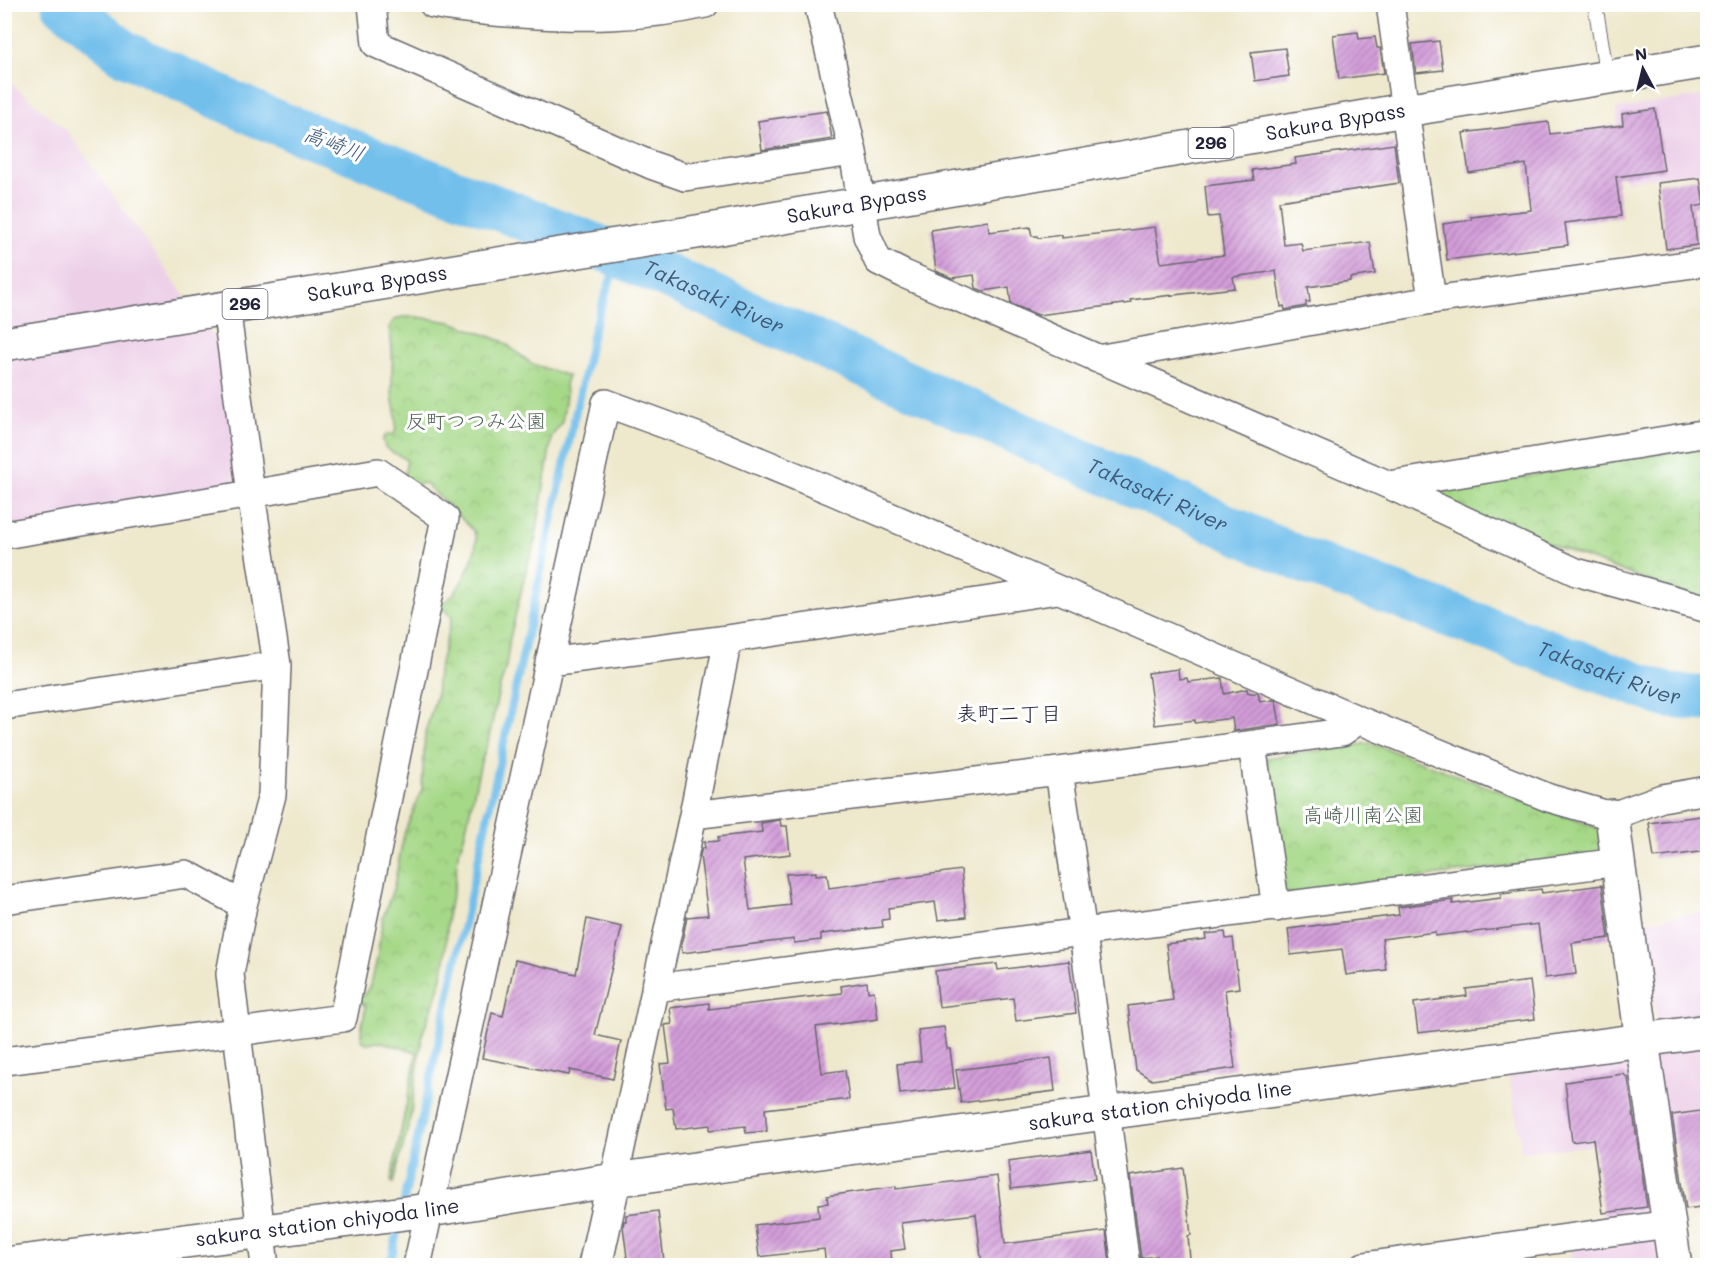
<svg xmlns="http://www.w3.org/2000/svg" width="1712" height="1270" viewBox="0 0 1712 1270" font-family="Mali,'Klee One',sans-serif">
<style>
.built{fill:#edd0e8}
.park{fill:url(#park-crowns);stroke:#647d61;stroke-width:1.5}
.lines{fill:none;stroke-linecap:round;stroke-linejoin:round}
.stream{stroke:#72bfec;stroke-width:8}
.river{stroke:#72bfec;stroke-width:45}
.building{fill:url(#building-hatch)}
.service-casing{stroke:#69676e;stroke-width:16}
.minor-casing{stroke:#69676e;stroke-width:30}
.tertiary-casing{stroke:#69676e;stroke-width:36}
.secondary-casing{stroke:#69676e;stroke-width:36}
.trunk-casing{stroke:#69676e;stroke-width:36}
.service{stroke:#fff;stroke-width:14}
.minor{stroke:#fff;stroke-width:27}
.tertiary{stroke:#fff;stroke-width:33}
.secondary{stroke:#fff;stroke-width:33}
.trunk{stroke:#fff;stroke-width:33}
.labels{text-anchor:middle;stroke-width:6;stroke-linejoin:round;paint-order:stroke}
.shield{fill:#fff;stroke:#646476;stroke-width:1.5}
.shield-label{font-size:18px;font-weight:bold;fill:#22223b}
.street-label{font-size:20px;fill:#22223b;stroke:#fff}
.park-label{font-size:20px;fill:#506256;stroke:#fff}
.water-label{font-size:21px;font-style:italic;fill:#3e5979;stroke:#fff}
.neighbourhood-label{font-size:21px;fill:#22223b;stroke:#fff}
</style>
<defs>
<pattern id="park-crowns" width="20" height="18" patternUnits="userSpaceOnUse" patternTransform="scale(1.5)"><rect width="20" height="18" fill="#a5d887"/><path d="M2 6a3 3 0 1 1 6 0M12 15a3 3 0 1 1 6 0" fill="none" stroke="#8eb975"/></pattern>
<pattern id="building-hatch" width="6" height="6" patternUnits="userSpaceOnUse" patternTransform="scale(1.5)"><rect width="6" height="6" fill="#d39dd9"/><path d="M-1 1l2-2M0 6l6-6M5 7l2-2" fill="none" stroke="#ab80b1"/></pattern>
</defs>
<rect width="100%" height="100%" fill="#fff"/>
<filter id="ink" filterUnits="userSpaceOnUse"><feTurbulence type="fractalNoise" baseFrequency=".0167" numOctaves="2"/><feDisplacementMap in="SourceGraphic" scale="12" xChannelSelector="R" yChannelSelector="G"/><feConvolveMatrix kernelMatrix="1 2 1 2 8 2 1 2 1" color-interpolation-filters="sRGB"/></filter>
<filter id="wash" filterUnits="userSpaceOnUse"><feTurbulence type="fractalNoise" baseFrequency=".008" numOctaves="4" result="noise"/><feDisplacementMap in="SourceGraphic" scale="24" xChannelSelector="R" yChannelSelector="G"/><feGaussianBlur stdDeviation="1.35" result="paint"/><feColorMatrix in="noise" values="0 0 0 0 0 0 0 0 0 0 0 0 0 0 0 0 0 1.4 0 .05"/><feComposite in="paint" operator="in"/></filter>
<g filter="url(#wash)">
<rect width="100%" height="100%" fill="#eee8cc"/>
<!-- built -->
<path class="built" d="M 5,78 L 68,132 L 227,356 L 245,489 L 5,528 Z
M 1707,95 L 1707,171 L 1625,181 L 1616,109 Z
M 1707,912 L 1707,1140 L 1645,1148 L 1663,1265 L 1572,1265 L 1570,1246 L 1606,1241 L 1594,1145 L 1522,1152 L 1509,1074 L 1661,1052 L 1644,921 Z"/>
<!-- park -->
<path class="park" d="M 402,317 L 417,317 L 451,322 L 502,341 L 532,364 L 568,376 L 565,384 L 566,395 L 562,422 L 552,436 L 535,541 L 526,571 L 510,638 L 506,667 L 499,690 L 488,742 L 481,762 L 464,837 L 458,854 L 454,888 L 448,911 L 445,962 L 439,990 L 423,1032 L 409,1124 L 393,1183 L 391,1181 L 417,1052 L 382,1042 L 366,1043 L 362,1040 L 361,1030 L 366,1007 L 355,996 L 364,995 L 371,984 L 377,959 L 383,918 L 394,886 L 404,834 L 422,789 L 425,733 L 436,697 L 438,671 L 452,617 L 441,607 L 442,603 C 457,598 477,556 476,539 C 476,536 474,533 473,530 L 426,484 L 421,483 L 406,490 L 403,481 L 407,461 C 397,451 383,454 383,438 L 388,434 L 394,435 C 400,419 392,406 392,389 C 392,368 394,348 389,328 L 394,320 Z
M 1707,445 L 1707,603 L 1440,503 L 1437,492 Z
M 1371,743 L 1597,828 L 1602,832 L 1602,848 L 1593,855 L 1293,894 L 1281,892 L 1266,758 Z"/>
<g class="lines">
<!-- stream -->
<path class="stream" d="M 403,1205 L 594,328 L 619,255
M 390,1266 L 399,1223"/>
<!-- river -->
<path class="river" id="s1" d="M 64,4 L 124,53 L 260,116 L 619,255 L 1304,561 L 1668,696 L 1708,699"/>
</g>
<g id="blocks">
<!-- building -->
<path class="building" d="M 1358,32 L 1359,39 L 1375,37 L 1377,48 L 1380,48 L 1384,73 L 1339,79 L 1333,35 Z
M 1439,41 L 1443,70 L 1416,73 L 1412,44 Z
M 1285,48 L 1289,76 L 1255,81 L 1251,52 Z
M 1655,109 L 1664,170 L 1616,177 L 1621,216 L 1565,223 L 1568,245 L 1447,260 L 1443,224 L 1472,220 L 1471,217 L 1531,210 L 1526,164 L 1469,173 L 1463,133 L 1548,122 L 1550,134 L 1623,125 L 1622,114 Z
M 827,111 L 832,139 L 762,150 L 758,121 Z
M 1394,144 L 1399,183 L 1279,201 L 1284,245 L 1301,243 L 1303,251 L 1370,242 L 1375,274 L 1350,278 L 1350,281 L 1308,287 L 1310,302 L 1306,302 L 1306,306 L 1285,310 L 1284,306 L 1281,307 L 1276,271 L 1233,277 L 1235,288 L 1130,300 L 1131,303 L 1038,315 L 1011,304 L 1009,287 L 983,291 L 976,288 L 974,275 L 952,278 L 936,271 L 931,230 L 988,221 L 989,232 L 1030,227 L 1032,236 L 1037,236 L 1038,238 L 1062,235 L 1062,238 L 1155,227 L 1161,263 L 1224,255 L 1219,216 L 1208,217 L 1205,186 L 1254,180 L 1252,170 L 1296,164 L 1295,158 Z
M 1700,178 L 1704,205 L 1693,207 L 1697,245 L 1666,249 L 1658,183 Z
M 1178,669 L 1179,679 L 1187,678 L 1188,682 L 1222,678 L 1224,694 L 1247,689 L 1248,693 L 1258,693 L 1260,702 L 1273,700 L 1276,701 L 1280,724 L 1234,731 L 1232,718 L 1195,723 L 1195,720 L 1155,725 L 1148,673 Z
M 1707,815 L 1707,851 L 1654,858 L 1649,823 Z
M 780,820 L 781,826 L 787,826 L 790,854 L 743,860 L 750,910 L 790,905 L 786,874 L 816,872 L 816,875 L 827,874 L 829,888 L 961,870 L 966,917 L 938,920 L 935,902 L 888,908 L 889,919 L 882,920 L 883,927 L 821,934 L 821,940 L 794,943 L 794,939 L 682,953 L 681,946 L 687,917 L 708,915 L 700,855 L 702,848 L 705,848 L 704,842 L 719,841 L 718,837 L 762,832 L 761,823 Z
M 1602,885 L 1609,938 L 1572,943 L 1576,974 L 1545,978 L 1538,924 L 1467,933 L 1467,932 L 1435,936 L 1435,932 L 1382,939 L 1386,970 L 1346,975 L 1342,949 L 1291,955 L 1288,929 L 1399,915 L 1398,907 L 1453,900 L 1453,904 L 1501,898 L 1501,894 L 1541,889 L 1542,893 Z
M 587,919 L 622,927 L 595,1035 L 621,1041 L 613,1079 L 570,1070 L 569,1075 L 482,1058 L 492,1013 L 503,1016 L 515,960 L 576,974 Z
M 1225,932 L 1226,939 L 1233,938 L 1239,988 L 1225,990 L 1235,1068 L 1152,1080 L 1136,1070 L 1128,1006 L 1173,1000 L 1166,944 L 1206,939 L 1205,934 Z
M 1069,961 L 1076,1013 L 1016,1021 L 1013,998 L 939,1007 L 935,971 L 997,964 L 998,970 Z
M 1530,981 L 1535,1019 L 1418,1033 L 1414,1003 L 1467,996 L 1466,989 Z
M 867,982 L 868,992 L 874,991 L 878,1019 L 816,1027 L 822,1073 L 845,1070 L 849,1099 L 765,1109 L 767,1131 L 746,1133 L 745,1126 L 710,1130 L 710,1125 L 676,1129 L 673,1108 L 666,1109 L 660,1064 L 670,1063 L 665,1025 L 672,1024 L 670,1008 L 709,1003 L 709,1009 L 842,993 L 841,986 Z
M 944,1027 L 947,1049 L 950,1049 L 955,1088 L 900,1094 L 897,1064 L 921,1061 L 918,1030 Z
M 1051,1058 L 1055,1091 L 961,1103 L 956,1070 Z
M 1623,1074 L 1628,1078 L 1647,1207 L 1603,1213 L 1593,1139 L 1572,1142 L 1565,1082 Z
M 1707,1110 L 1707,1175 L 1704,1175 L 1707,1206 L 1686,1209 L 1672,1115 Z
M 1091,1150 L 1095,1179 L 1011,1189 L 1008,1161 Z
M 1183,1168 L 1191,1235 L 1188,1236 L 1190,1259 L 1158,1263 L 1157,1256 L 1141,1258 L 1130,1176 Z
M 997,1176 L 1005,1244 L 1106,1231 L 1110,1262 L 1107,1262 L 1108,1266 L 982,1266 L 976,1214 L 901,1223 L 905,1249 L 891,1251 L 892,1266 L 826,1266 L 824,1249 L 759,1257 L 755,1225 L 819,1217 L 818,1204 L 828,1203 L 827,1196 L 896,1186 L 896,1189 Z
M 658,1211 L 664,1261 L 628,1265 L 623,1226 L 624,1221 L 626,1221 L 626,1215 Z"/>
</g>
</g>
<g filter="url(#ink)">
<use href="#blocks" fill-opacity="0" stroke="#69676e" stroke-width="1.5"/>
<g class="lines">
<defs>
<path id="service" d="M 1595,4 L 1607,77"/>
<path id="minor" d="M 372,4 L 376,44 L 651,165 L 685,177 L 853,152
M 433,4 C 462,10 491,12 521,14 C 582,18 645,18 705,4
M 818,4 L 853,152 L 867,236 L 878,261 L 904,274 L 1389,485 L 1576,572 L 1708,609
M 1390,4 L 1432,300
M 226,307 L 251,494 L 378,472 L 445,518 L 343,1018 L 237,1032 L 265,1266
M 1097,359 L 1432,300 L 1708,262
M 1389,485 L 1708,433
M 4,535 L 251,494 L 277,665 L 272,795 L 243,905 L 230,974 L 237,1032 L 4,1061
M 549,662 L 728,639 L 1058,590
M 4,706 L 277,665
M 1252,745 L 1276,908
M 1059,771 L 1083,933 L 1126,1266
M 693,815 L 1059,771 L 1342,732 L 1359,720
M 4,900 L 186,874 L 243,905
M 655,988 L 1618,862
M 614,1180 L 693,815 L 728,639
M 417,1266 L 606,403 L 721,445 L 834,492 L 1359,720 L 1549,798 L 1612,816 L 1662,798 L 1708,790
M 1364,1266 L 1669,1224"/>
<path id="tertiary" d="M 1612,816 L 1642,1041 L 1675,1266"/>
<g id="secondary">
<path id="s2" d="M 4,1264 L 429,1210 L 614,1180 L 1708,1031"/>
<path d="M 595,1266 L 614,1180"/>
</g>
<g id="trunk">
<path id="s3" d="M 4,344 L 715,229 L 1405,110 L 1708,61"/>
</g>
</defs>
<!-- service casing -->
<use href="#service" class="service-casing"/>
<!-- minor casing -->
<use href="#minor" class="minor-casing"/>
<!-- tertiary casing -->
<use href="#tertiary" class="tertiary-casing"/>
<!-- secondary casing -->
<use href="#secondary" class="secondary-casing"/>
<!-- trunk casing -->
<use href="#trunk" class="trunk-casing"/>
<!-- service -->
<use href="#service" class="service"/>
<!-- minor -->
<use href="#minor" class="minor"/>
<!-- tertiary -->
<use href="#tertiary" class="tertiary"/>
<!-- secondary -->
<use href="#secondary" class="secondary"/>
<!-- trunk -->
<use href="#trunk" class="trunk"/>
</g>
</g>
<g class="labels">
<!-- shield labels -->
<g class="shield">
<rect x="1188.5" y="128" width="45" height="30" rx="4.5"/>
<rect x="222.5" y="289" width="45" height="30" rx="4.5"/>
</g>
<g class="shield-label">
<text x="1211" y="149">296</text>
<text x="245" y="310">296</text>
</g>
<!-- street labels -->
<g class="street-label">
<text dy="7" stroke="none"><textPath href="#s3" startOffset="1350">Sakura Bypass</textPath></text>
<text dy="7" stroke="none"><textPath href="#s3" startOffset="864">Sakura Bypass</textPath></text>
<text dy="7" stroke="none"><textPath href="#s3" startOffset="378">Sakura Bypass</textPath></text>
<text dy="7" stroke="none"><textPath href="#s2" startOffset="1167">sakura station chiyoda line</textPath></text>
<text dy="7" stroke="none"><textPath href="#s2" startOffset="326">sakura station chiyoda line</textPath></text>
</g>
<!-- park labels -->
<g class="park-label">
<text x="476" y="428">反町つつみ公園</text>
<text x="1363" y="822">高崎川南公園</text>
</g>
<!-- water labels -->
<g class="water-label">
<text transform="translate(334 144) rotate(21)" y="7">高崎川</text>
<text dy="7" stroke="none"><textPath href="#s1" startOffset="716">Takasaki River</textPath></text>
<text dy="7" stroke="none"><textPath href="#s1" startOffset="1202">Takasaki River</textPath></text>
<text dy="7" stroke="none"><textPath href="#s1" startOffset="1688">Takasaki River</textPath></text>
</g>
<!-- neighbourhood labels -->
<g class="neighbourhood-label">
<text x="1009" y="721">表町二丁目</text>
</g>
</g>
<!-- margin -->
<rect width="1712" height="1270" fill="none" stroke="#fff" stroke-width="24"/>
<!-- north arrow -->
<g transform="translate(1643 69) rotate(353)" stroke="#ffffff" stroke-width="4.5" paint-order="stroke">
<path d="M0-4.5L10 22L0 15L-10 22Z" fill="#22223b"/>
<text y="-9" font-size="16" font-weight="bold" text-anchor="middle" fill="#22223b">N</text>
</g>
</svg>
